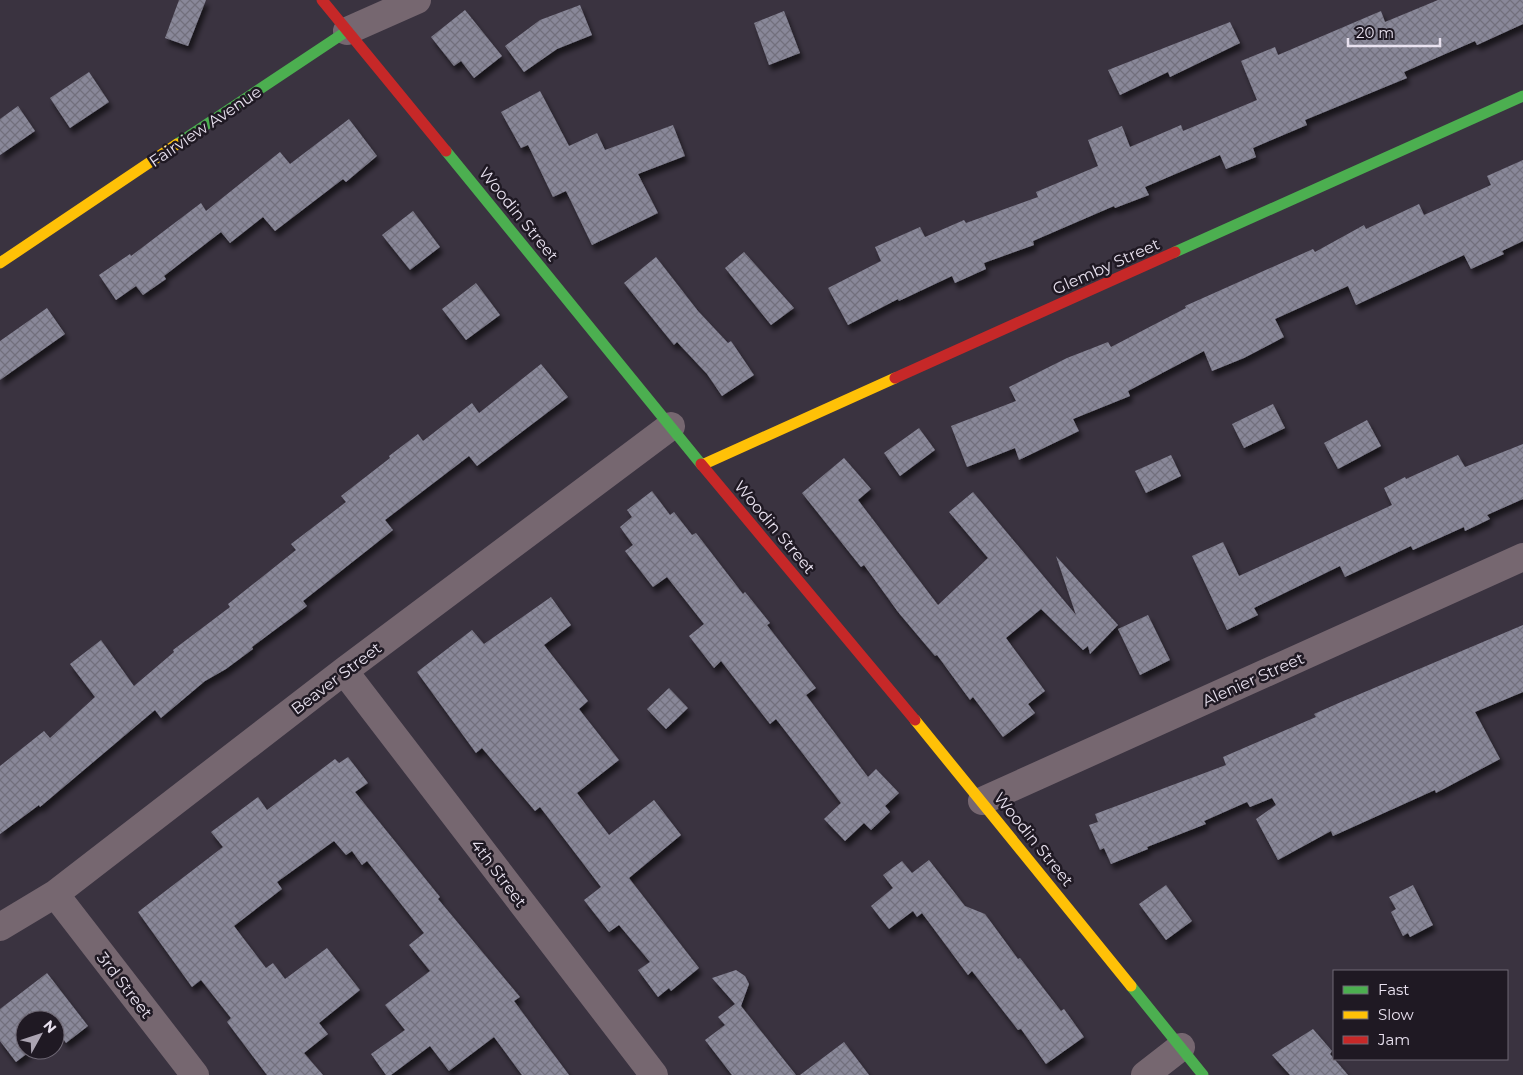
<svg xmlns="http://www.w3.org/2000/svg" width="1523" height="1075" viewBox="0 0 1523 1075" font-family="Montserrat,sans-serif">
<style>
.building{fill:url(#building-cross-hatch);filter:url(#shadow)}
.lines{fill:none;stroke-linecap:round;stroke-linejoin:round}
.street{stroke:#766770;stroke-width:28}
.fast{stroke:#4caf50;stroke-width:11}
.slow{stroke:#ffc107;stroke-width:11}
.jam{stroke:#c62828;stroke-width:11}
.labels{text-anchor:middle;stroke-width:5;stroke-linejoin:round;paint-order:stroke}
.street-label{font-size:16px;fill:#e8e1ef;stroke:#1f1923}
</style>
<defs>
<pattern id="building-cross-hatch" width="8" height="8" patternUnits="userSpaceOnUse" patternTransform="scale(1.25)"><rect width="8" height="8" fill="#898899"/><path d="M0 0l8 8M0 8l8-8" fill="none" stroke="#72707d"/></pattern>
<filter id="shadow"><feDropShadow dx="3" dy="5.5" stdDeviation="2.5" flood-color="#0009"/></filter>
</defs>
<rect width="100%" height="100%" fill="#3a3340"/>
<!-- building -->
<path class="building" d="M 179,0 L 206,0 L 188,46 L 165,38 Z
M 1438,0 L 1523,0 L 1523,24 L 1477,45 L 1475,41 L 1404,72 L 1407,78 L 1305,120 L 1307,125 L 1253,148 L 1256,157 L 1226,169 L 1220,155 L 1145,187 L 1149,195 L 1115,208 L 1114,206 L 1033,241 L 1034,245 L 984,263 L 986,269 L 955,283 L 952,276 L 899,301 L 898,299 L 848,325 L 828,288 L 881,261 L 875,247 L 920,227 L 925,237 L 964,220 L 966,223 L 1038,197 L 1036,192 L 1098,166 L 1088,140 L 1122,126 L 1130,147 L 1181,125 L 1183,131 L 1257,100 L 1241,61 L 1275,47 L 1278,55 L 1381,11 L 1385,22 Z
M 580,5 L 592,35 L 557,49 L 524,72 L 505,46 L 540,20 Z
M 465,10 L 502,56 L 474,78 L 461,61 L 454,66 L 431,37 Z
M 784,11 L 800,53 L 769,65 L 754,23 Z
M 1230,22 L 1240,43 L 1170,77 L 1168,72 L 1120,95 L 1108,70 Z
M 89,72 L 109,102 L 70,128 L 50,98 Z
M 540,91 L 569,146 L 597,133 L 605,150 L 673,125 L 685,156 L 638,174 L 658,213 L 592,245 L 566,191 L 553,197 L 528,145 L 521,148 L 501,112 Z
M 18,106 L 35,131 L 0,155 L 0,119 Z
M 349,119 L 377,156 L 346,182 L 343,179 L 275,231 L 263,217 L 230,243 L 221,232 L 164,276 L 166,279 L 143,295 L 136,286 L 116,300 L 99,275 L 130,254 L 131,256 L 201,203 L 206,211 L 280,152 L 290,164 Z
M 1523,160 L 1523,241 L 1502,251 L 1504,254 L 1471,269 L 1464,255 L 1356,305 L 1348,286 L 1275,319 L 1284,337 L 1244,358 L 1212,371 L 1204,351 L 1128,391 L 1130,396 L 1073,419 L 1079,431 L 1019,460 L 1015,448 L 967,467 L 951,426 L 1016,401 L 1009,387 L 1067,358 L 1108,342 L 1111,347 L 1186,308 L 1185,306 L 1313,249 L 1315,252 L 1364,225 L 1366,229 L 1419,204 L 1424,215 L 1491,185 L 1487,176 Z
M 413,211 L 440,247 L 410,270 L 382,235 Z
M 744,252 L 794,308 L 771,325 L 725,268 Z
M 656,257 L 698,311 L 728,343 L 731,341 L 754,375 L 722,396 L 707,374 L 677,342 L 674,345 L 624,283 Z
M 476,283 L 500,315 L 466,340 L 442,309 Z
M 47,308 L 65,334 L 0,380 L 0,341 Z
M 541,364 L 568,397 L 477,466 L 469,456 L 385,520 L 393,530 L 303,601 L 307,606 L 252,647 L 253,649 L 226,669 L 205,681 L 161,718 L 155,710 L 40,807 L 39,805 L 0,834 L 0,766 L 44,731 L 50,738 L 95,697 L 70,664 L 101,640 L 134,686 L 174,652 L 173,650 L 230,607 L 228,604 L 296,550 L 291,544 L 346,502 L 341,496 L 390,458 L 389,456 L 418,434 L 423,441 L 472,403 L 479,413 Z
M 1273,404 L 1285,428 L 1244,448 L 1232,424 Z
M 1367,420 L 1381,446 L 1338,469 L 1324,443 Z
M 919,428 L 935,450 L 900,476 L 884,453 Z
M 1523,444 L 1523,499 L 1487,515 L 1490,519 L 1465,531 L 1464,527 L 1413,550 L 1411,546 L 1345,577 L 1340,566 L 1254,608 L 1258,615 L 1227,630 L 1192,556 L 1223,542 L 1239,576 L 1392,505 L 1384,488 L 1405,477 L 1406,479 L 1458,455 L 1465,467 Z
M 1171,455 L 1181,476 L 1146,493 L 1135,471 Z
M 844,458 L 871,489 L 858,500 L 938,605 L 988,558 L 949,512 L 973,492 L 1076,615 L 1056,556 L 1118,625 L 1090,654 L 1088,646 L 1083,650 L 1041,609 L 1006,638 L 1045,691 L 1028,704 L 1035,713 L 1003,737 L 973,697 L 970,700 L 937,655 L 935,656 L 898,612 L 864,565 L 861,567 L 802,493 Z
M 652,491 L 670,515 L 674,512 L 692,535 L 696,533 L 743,594 L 745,592 L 770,623 L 767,625 L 816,688 L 806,695 L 868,777 L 876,769 L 899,793 L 885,806 L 890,812 L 871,830 L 864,823 L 845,841 L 824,819 L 841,803 L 776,719 L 770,724 L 721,661 L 714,668 L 689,636 L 704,624 L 667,577 L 653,587 L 625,551 L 633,545 L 620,527 L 632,517 L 627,510 Z
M 551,597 L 571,625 L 544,645 L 588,701 L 579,709 L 619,760 L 577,793 L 609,835 L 654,800 L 681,835 L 629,878 L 699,968 L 671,991 L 669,988 L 658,997 L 638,970 L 650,962 L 619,925 L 609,932 L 584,900 L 601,887 L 540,807 L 535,811 L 482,748 L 476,753 L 417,672 L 472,630 L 484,644 Z
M 1148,615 L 1170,660 L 1140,675 L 1118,629 Z
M 1523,625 L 1523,692 L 1475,712 L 1500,759 L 1436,793 L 1435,790 L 1333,836 L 1331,831 L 1278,860 L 1256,819 L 1276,805 L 1272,798 L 1250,807 L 1247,802 L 1204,821 L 1206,824 L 1147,847 L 1148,849 L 1111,864 L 1104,848 L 1100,850 L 1089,825 L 1098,822 L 1095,814 L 1226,765 L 1223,757 L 1316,717 L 1314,714 L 1341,702 Z
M 669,688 L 688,708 L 666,729 L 647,709 Z
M 348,757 L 368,783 L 355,792 L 440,897 L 438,899 L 520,997 L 514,1001 L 569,1075 L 522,1075 L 494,1037 L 449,1071 L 430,1046 L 391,1075 L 386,1075 L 371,1054 L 405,1030 L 385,1005 L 430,971 L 409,945 L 424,933 L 367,861 L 362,865 L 352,851 L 346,855 L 334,841 L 277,882 L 282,889 L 234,926 L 266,968 L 273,963 L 285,979 L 327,948 L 360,990 L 319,1023 L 328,1034 L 304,1053 L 323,1075 L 267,1075 L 227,1022 L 231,1018 L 201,980 L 192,987 L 138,912 L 223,847 L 211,832 L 258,797 L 267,810 L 335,759 L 339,763 Z
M 929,860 L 965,906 L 985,914 L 1018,959 L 1020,958 L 1061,1011 L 1064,1009 L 1084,1037 L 1046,1064 L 1021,1029 L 1018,1030 L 972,971 L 968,975 L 922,913 L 917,917 L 913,911 L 889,929 L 871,906 L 893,888 L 883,875 L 902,861 L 912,873 Z
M 1166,885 L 1192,921 L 1166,940 L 1139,904 Z
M 1413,885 L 1433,925 L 1410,937 L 1408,933 L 1403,936 L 1391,912 L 1396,909 L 1389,897 Z
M 736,970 L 745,976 L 749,984 L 741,1006 L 796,1075 L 732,1075 L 705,1040 L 725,1025 L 718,1017 L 735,1004 L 712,978 Z
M 47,973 L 88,1026 L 66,1043 L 58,1031 L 55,1033 L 55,1020 L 25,1020 L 25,1050 L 32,1050 L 16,1062 L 0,1041 L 0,1009 Z
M 1313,1029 L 1332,1051 L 1330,1054 L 1348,1075 L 1290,1075 L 1272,1055 Z
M 844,1042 L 869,1075 L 800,1075 Z"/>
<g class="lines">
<!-- street -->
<path class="street" d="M 347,31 L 417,0
M 344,671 L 654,1075
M 982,801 L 1523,557
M 55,894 L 195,1075
M 0,927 L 55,894 L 344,671 L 671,426
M 1145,1075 L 1181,1047"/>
<!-- fast -->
<path class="fast" d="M 177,144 L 347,31
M 446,151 L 701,464
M 1175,252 L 1523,96
M 1131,986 L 1203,1075"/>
<!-- slow -->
<path class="slow" d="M 0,263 L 177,144
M 702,465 L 895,378
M 915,720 L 1131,986"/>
<!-- jam -->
<path class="jam" d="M 322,0 L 446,151
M 895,378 L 1175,252
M 701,464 L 915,720"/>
</g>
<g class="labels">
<!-- street labels -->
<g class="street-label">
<text transform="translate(205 126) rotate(-34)" y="6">Fairview Avenue</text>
<text transform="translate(519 214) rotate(51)" y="6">Woodin Street</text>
<text transform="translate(1106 266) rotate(-24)" y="6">Glemby Street</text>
<text transform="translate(775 527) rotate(50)" y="6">Woodin Street</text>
<text transform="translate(336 678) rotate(-37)" y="6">Beaver Street</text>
<text transform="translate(1253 679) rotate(-24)" y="6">Alenier Street</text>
<text transform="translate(1034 839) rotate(51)" y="6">Woodin Street</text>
<text transform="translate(499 873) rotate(53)" y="6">4th Street</text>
<text transform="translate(125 985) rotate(52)" y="6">3rd Street</text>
</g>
</g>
<!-- legend -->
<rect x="1333" y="970" width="175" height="90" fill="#1f1923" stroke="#6f6975"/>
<rect x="1343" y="986" width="25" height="8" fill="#4caf50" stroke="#6f6975"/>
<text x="1378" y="995" font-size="15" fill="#e8e1ef">Fast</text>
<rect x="1343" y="1011" width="25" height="8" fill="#ffc107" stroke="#6f6975"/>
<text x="1378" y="1020" font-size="15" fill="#e8e1ef">Slow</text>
<rect x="1343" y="1036" width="25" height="8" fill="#c62828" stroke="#6f6975"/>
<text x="1378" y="1045" font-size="15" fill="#e8e1ef">Jam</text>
<!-- north arrow -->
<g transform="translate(40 1035) rotate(50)"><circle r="24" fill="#1f1923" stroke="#6f6975"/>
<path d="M0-4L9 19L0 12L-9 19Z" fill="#aba4b2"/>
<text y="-8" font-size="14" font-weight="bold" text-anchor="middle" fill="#e8e1ef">N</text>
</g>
<!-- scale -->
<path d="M1348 38v8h92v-8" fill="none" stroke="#e8e1ef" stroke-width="2.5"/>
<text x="1356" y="38" font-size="15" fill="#e8e1ef" stroke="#1f1923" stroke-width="4" paint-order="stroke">20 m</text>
</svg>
